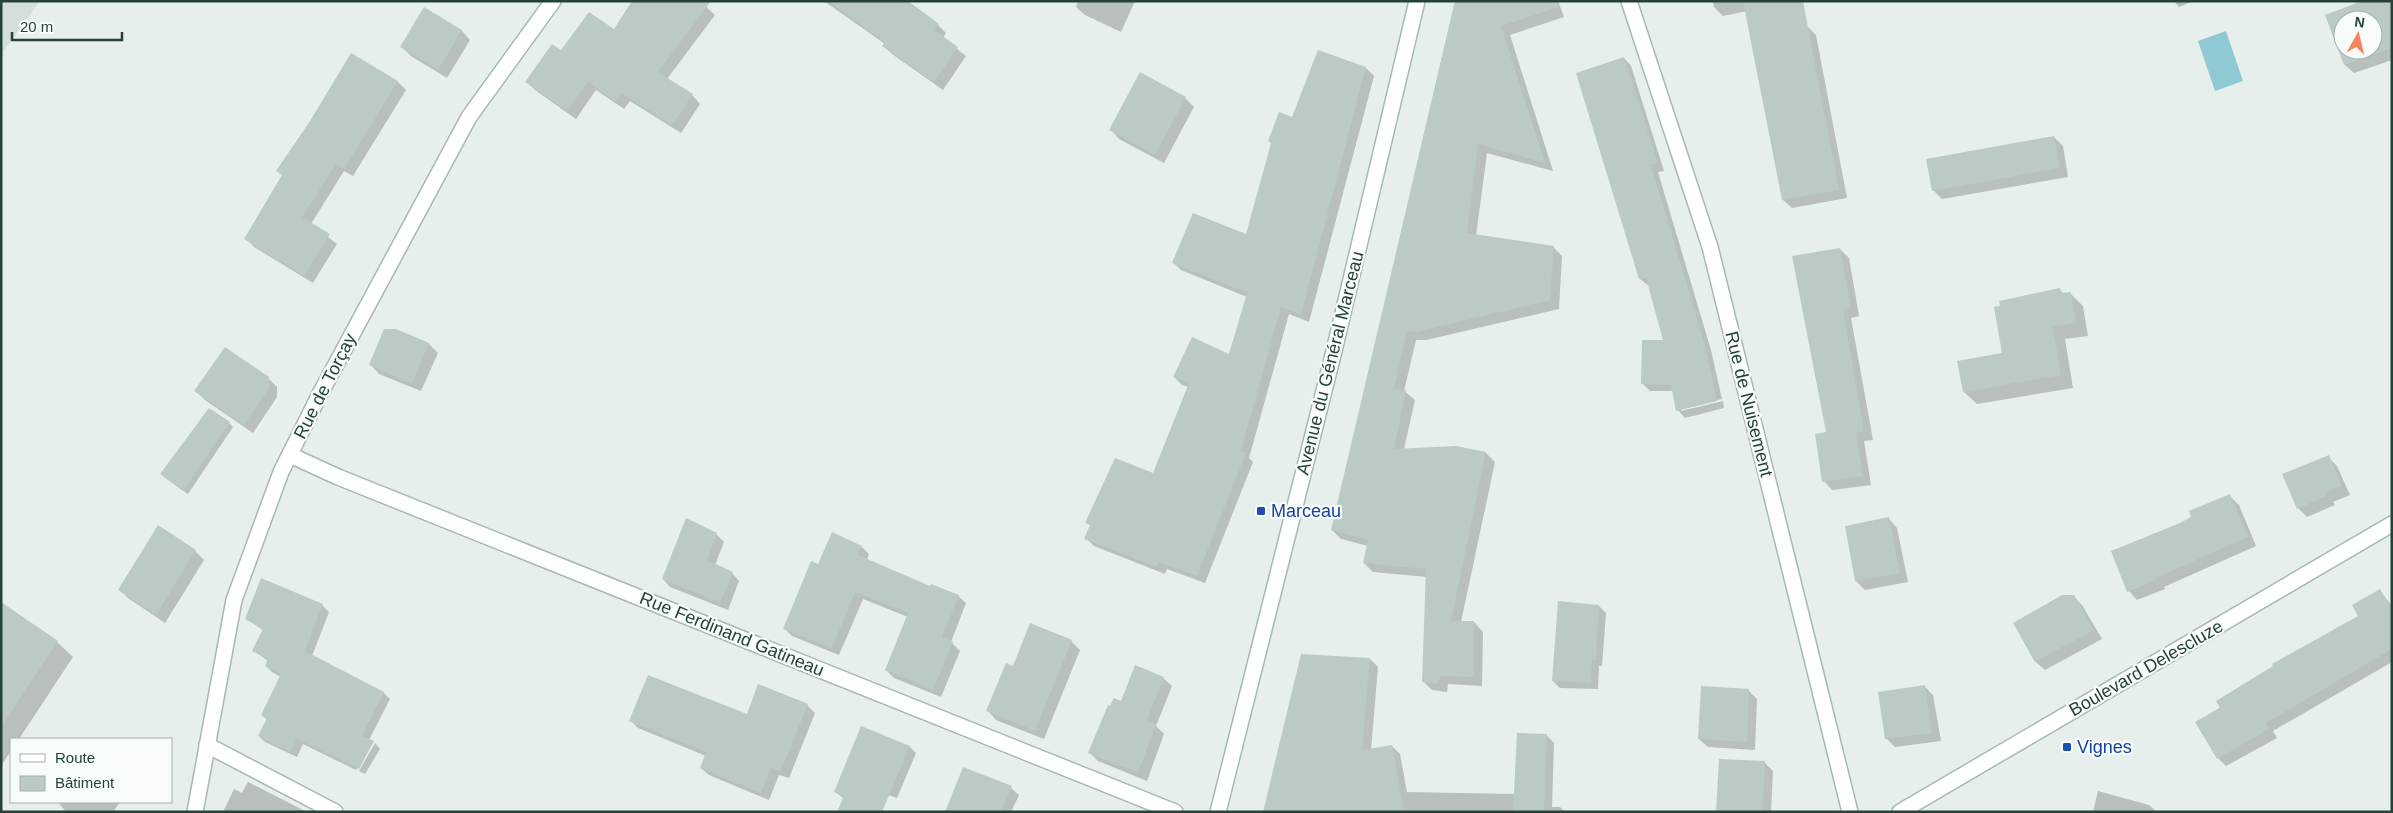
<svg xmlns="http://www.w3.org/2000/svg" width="2393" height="813" viewBox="0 0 2393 813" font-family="Arial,sans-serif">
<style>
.built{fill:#d4dfda}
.water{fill:#8ec9d4}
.shadow{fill:#0003;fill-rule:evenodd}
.building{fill:#bbcac4;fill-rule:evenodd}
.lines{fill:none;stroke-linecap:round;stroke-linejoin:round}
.service-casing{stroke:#a8b8b2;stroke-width:18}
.minor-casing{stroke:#a8b8b2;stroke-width:18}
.tertiary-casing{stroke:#a8b8b2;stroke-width:18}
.secondary-casing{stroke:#a4bbb3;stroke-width:18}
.service{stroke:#fff;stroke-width:15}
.minor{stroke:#fff;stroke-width:15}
.tertiary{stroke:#fff;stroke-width:15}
.secondary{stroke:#fff;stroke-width:15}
.transit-dot{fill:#1a4fb4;stroke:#f7fbf9;stroke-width:2}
.labels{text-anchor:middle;stroke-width:4.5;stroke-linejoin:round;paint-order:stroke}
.street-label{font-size:18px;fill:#24423a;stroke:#f7fbf9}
.transit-label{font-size:18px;fill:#164399;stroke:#f7fbf9;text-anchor:start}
</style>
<rect width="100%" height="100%" fill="#e6efeb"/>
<!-- built -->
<path class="built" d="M 1,1 L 40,1 L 1,55 Z"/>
<!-- water -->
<path class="water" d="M 2226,31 L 2243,81 L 2215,91 L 2198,41 Z"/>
<!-- shadow -->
<path class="shadow" d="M 700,1 L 715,15 L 667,79 L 692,95 L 700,104 L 681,133 L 630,101 L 624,109 L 596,90 L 576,119 L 535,90 L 527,82 L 561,52 L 614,31 Z
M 824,1 L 909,1 L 908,3 L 938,25 L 946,33 L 943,38 L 966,56 L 943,90 L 892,54 L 884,46 L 885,44 Z
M 1078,1 L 1135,1 L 1121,32 L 1085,15 L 1076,7 Z
M 1455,1 L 1558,1 L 1564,17 L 1510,35 L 1553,171 L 1487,153 L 1476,236 L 1553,247 L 1562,256 L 1559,309 L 1426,340 L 1416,340 L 1404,391 L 1415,400 L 1404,449 L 1486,453 L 1495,462 L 1461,622 L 1474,622 L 1483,632 L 1482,686 L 1448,684 L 1447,692 L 1432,690 L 1423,681 L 1427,577 L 1373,572 L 1364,563 L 1368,546 L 1341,539 L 1332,530 Z
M 1713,1 L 1761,1 L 1762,8 L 1723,16 L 1714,7 Z
M 2174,1 L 2194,1 L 2179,7 Z
M 2392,1 L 2392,60 L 2354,73 L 2345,65 L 2327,16 ZM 2343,20 L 2373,20 L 2373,50 L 2343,50 Z
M 425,9 L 462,31 L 470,40 L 447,78 L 411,56 L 402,47 Z
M 1807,26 L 1816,35 L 1847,198 L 1792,208 L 1783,200 Z
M 352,54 L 398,82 L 406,90 L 353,176 L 344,171 L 311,224 L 337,244 L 313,283 L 254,247 L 246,238 Z
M 1624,58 L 1631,66 L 1664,171 L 1658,172 L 1711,350 L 1722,399 L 1681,408 L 1681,411 L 1723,401 L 1724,408 L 1685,418 L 1678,410 L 1674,391 L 1650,391 L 1642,383 L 1664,342 L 1649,286 L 1640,279 Z
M 1366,68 L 1374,76 L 1309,322 L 1289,314 L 1249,458 L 1253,462 L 1205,583 L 1167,569 L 1165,574 L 1094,546 L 1086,538 L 1091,526 L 1087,522 L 1153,475 L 1189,387 L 1182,385 L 1174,377 L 1229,355 L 1247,297 L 1181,270 L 1173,262 L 1247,236 L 1293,118 Z
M 1185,98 L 1194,107 L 1164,163 L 1119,139 L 1111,130 Z
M 2054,137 L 2063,146 L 2068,177 L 1942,199 L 1933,190 Z
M 1840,249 L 1849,258 L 1859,316 L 1851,318 L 1873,440 L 1864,441 L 1871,485 L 1832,490 L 1824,481 Z
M 2060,290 L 2064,294 L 2070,293 L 2083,306 L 2088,336 L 2065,339 L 2073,388 L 1977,404 L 1964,392 L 2003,354 Z
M 396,330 L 429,344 L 438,353 L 421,391 L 379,374 L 371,365 Z
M 268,378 L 277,387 L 277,397 L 253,433 L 205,400 L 196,391 Z
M 229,423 L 233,427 L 188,494 L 166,478 Z
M 2328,457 L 2337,466 L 2350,495 L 2333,502 L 2335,505 L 2307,517 L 2298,508 Z
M 2230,496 L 2239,505 L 2256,546 L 2164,587 L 2165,589 L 2137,600 L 2129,591 L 2193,518 Z
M 1889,519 L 1897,528 L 1908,582 L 1865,590 L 1856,581 Z
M 159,527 L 195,551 L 204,560 L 165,623 L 128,598 L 119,589 Z
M 716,534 L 724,542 L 715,565 L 732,573 L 739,581 L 728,610 L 670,587 L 663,579 Z
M 862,547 L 869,554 L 867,560 L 930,588 L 958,596 L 966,603 L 951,642 L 960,651 L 941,697 L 894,678 L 886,670 L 908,617 L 863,599 L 839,655 L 792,636 L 784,628 L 819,566 Z
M 2380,591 L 2392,606 L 2392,662 L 2273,731 L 2277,738 L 2226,766 L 2218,758 L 2196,723 L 2360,616 Z
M 2073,596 L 2082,605 L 2102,639 L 2045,670 L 2036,662 L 2015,624 Z
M 1,604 L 57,642 L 73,657 L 19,739 L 11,739 L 11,751 L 1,766 Z
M 322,605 L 329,612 L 312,656 L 384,693 L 390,699 L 369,740 L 374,743 L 372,743 L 356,770 L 303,744 L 297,757 L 265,742 L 259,736 L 267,720 L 262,715 L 281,677 L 272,672 L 266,666 L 268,661 L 253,650 L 264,631 L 247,619 Z
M 1599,606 L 1606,613 L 1602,666 L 1599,666 L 1598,689 L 1560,688 L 1553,681 Z
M 1071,641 L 1080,650 L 1044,739 L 996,720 L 988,711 Z
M 1370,659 L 1378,667 L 1371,750 L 1392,746 L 1400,754 L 1407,792 L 1515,794 L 1546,735 L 1554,743 L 1552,807 L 1560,807 L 1565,812 L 1264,812 Z
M 1163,678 L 1172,686 L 1156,726 L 1164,734 L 1147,781 L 1098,761 L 1089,752 L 1122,703 Z
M 1924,686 L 1933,695 L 1941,741 L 1895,747 L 1886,738 Z
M 1748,690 L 1757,699 L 1755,750 L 1708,747 L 1699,739 Z
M 807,705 L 815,713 L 789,778 L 779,775 L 769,800 L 709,775 L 701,768 L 706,756 L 638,728 L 631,721 L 748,716 Z
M 862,727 L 910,747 L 916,753 L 897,798 L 886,794 L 844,799 L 836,792 Z
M 375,743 L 380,749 L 365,774 L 359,771 Z
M 1764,762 L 1773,771 L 1771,812 L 1718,812 Z
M 248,782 L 307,812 L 223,812 L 234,789 L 242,793 Z
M 1011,788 L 1019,795 L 1011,812 L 946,812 Z
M 2098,791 L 2149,805 L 2157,812 L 2093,812 Z
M 58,802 L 120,802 L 113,812 L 66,812 Z"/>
<!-- building -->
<path class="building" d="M 632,1 L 711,1 L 658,72 L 693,94 L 672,125 L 621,93 L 615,102 L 588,82 L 567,111 L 525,82 L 552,44 L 561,50 L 589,12 L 614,29 Z
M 828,1 L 908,1 L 939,24 L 934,30 L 958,47 L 934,82 L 882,46 L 885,42 Z
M 1455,1 L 1558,1 L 1559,7 L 1501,26 L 1545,163 L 1478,144 L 1467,233 L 1554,246 L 1550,300 L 1417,332 L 1407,331 L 1394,389 L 1406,390 L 1394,449 L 1456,446 L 1486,452 L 1451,621 L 1474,621 L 1474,677 L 1440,676 L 1438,684 L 1422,682 L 1426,569 L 1363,563 L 1368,540 L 1331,530 Z
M 1743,1 L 1803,1 L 1839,190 L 1782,200 Z
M 2362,1 L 2392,1 L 2392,48 L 2344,65 L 2325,15 ZM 2343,20 L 2373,20 L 2373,50 L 2343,50 Z
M 424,7 L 462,30 L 438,70 L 400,47 Z
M 1318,50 L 1366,67 L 1301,315 L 1281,307 L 1241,451 L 1246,453 L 1197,576 L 1159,562 L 1157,567 L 1084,539 L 1090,525 L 1085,523 L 1115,458 L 1153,473 L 1189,383 L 1173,377 L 1192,337 L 1229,354 L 1247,293 L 1172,263 L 1193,213 L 1246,234 L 1271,143 L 1268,141 L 1279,112 L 1292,117 Z
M 351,53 L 398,81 L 344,169 L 336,164 L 302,217 L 330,234 L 304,276 L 244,239 L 282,175 L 276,171 L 310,121 Z
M 1624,57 L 1658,163 L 1651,165 L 1704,342 L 1717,401 L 1676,411 L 1671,385 L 1641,384 L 1642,340 L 1663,340 L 1646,278 L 1639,279 L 1576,73 Z
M 1140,72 L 1186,97 L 1155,155 L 1109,130 Z
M 2054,136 L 2060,168 L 1932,191 L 1926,159 Z
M 1840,248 L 1851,308 L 1843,309 L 1864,431 L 1856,433 L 1863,476 L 1822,482 L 1815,434 L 1826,432 L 1792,256 Z
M 2060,288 L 2061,293 L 2071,292 L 2076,323 L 2053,327 L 2061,375 L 1963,392 L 1957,361 L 2002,353 L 1994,307 L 2000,306 L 1999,301 Z
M 384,329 L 396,329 L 429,343 L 412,384 L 369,365 Z
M 225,347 L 269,377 L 269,388 L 244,425 L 194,391 Z
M 209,408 L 230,422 L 183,491 L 160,474 Z
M 2329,455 L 2342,486 L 2325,493 L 2327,496 L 2297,509 L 2282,474 Z
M 2230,494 L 2248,537 L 2156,578 L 2157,580 L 2127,592 L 2111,551 L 2180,523 L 2191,517 L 2189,511 Z
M 1889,517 L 1900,573 L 1855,581 L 1845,526 Z
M 686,518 L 717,533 L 707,560 L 733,572 L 720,603 L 662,579 Z
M 158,525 L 196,550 L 156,615 L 118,590 Z
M 832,532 L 862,546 L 858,555 L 930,586 L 931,584 L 959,595 L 942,637 L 953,642 L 933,690 L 885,670 L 908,613 L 855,592 L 832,648 L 783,629 L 811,561 L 818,564 Z
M 261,578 L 323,604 L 305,651 L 384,692 L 362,736 L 374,741 L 359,769 L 297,739 L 290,752 L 258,736 L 267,718 L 261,715 L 281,674 L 265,666 L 268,659 L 252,651 L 263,629 L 245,619 Z
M 2380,589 L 2392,609 L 2392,649 L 2266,723 L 2269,729 L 2217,759 L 2195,722 L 2220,708 L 2216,701 L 2273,666 L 2272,664 L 2358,616 L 2352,605 Z
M 2062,595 L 2074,595 L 2094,630 L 2035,662 L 2013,623 Z
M 1558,601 L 1599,605 L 1596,660 L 1592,660 L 1591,683 L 1552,681 Z
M 1,602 L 58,641 L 1,727 Z
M 1030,623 L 1072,640 L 1035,731 L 986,711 L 1006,663 L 1013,666 Z
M 1301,654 L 1370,658 L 1362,750 L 1392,745 L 1404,812 L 1263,812 Z
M 1135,665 L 1164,677 L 1147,720 L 1156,724 L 1138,773 L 1088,753 L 1108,705 L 1110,706 L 1114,698 L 1121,701 Z
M 648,675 L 747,714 L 758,684 L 808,704 L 781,771 L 771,768 L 761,793 L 700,768 L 706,752 L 629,721 Z
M 1925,685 L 1932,733 L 1885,739 L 1878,692 Z
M 1701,686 L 1749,689 L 1747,742 L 1698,739 Z
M 861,726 L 910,746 L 882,812 L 837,812 L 844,796 L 834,792 Z
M 1517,733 L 1547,734 L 1544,812 L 1513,812 Z
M 1719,759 L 1765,761 L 1762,812 L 1716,812 Z
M 963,767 L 1012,786 L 1001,812 L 945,812 Z"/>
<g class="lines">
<defs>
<path id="service" d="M 207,745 L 335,812"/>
<path id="minor" d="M 290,455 L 338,477 L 1175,812
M 1900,812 L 2392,524"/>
<path id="tertiary" d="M 1629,1 L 1710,247 L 1850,812
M 195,812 L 234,600 L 281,472 L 320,394 L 469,117 L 553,1"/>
<path id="secondary" d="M 1218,812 L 1334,351 L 1417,1"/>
</defs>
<!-- service casing -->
<use href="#service" class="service-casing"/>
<!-- minor casing -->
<use href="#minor" class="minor-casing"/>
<!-- tertiary casing -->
<use href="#tertiary" class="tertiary-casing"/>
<!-- secondary casing -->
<use href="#secondary" class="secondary-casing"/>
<!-- service -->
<use href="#service" class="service"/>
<!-- minor -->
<use href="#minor" class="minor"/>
<!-- tertiary -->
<use href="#tertiary" class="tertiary"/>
<!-- secondary -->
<use href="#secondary" class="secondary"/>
</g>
<!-- markers -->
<g class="transit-dot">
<rect x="1256" y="506" width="10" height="10" rx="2.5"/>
<rect x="2062" y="742" width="10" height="10" rx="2.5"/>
</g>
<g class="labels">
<!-- street labels -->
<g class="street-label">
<text transform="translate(1330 363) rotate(-76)" y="6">Avenue du Général Marceau</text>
<text transform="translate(325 386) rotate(-63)" y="6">Rue de Torçay</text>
<text transform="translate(1749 404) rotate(76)" y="6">Rue de Nuisement</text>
<text transform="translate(732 634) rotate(22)" y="6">Rue Ferdinand Gatineau</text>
<text transform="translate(2146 668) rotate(-30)" y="6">Boulevard Delescluze</text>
</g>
<!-- transit labels -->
<g class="transit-label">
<text x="1271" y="517">Marceau</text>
<text x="2077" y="753">Vignes</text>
</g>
</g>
<!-- border -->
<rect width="2393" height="813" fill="none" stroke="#24423a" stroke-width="5"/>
<!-- legend -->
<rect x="10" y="738" width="162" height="65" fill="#f7fbf9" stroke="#a3b1ad"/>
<rect x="20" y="754" width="25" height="8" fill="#ffffff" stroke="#a3b1ad"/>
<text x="55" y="763" font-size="15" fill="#24423a">Route</text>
<rect x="20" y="776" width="25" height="15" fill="#bbcac4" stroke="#a3b1ad"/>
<text x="55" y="788" font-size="15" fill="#24423a">Bâtiment</text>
<!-- north arrow -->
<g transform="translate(2358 35) rotate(8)"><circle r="24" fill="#f7fbf9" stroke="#a3b1ad"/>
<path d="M0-4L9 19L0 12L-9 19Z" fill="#f4845f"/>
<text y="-8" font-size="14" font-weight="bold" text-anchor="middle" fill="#24423a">N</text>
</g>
<!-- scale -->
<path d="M12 32v8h110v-8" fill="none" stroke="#24423a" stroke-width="2.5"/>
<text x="20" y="32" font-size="15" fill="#24423a" stroke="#f7fbf9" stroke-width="4" paint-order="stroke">20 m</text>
</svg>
